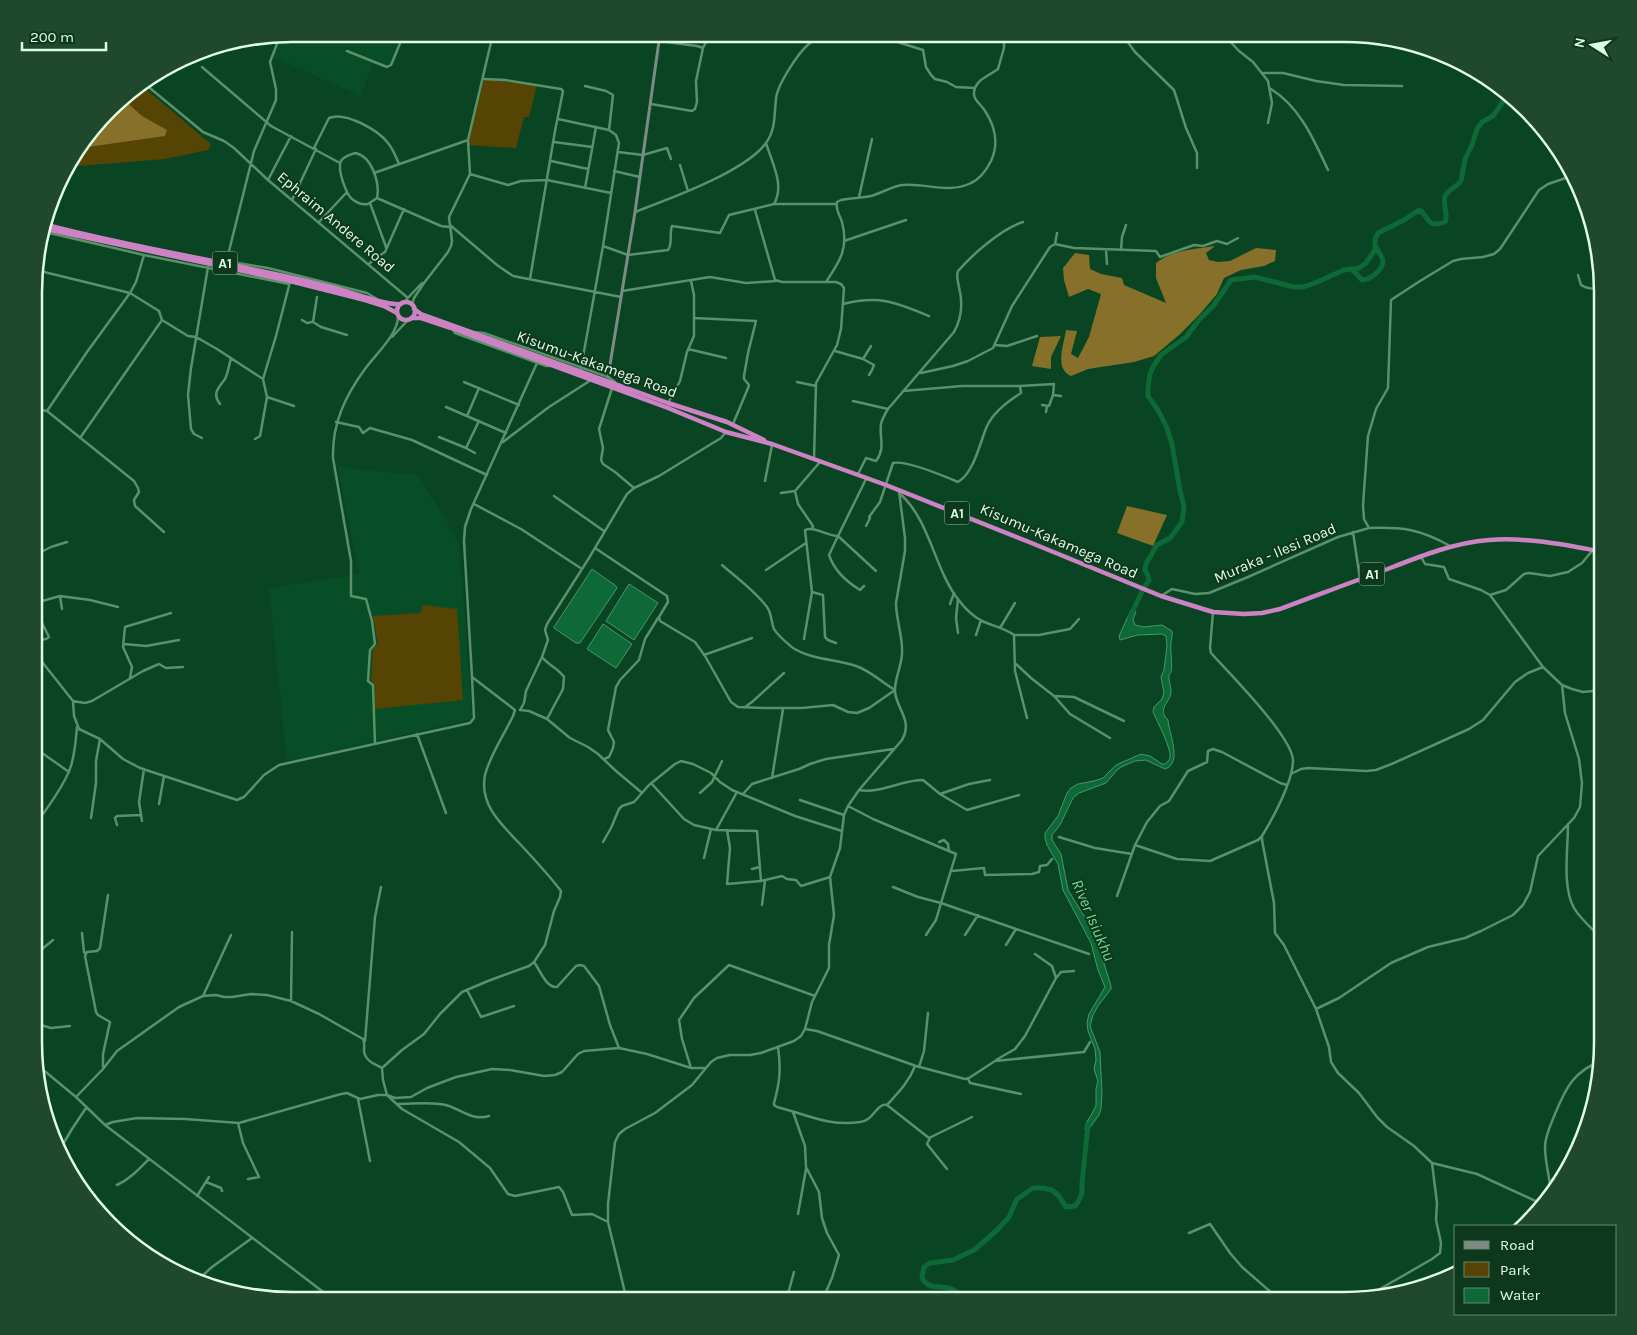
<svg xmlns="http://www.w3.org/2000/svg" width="1637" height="1335" viewBox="0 0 1637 1335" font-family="Karla,sans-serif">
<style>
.built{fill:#074e26}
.green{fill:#554404}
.forest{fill:#86702a}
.water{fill:#0d6935;stroke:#4c956a}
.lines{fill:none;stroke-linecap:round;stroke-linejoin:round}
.river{stroke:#0d6935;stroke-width:5}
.street{stroke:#5a9169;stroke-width:2.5}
.secondary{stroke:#7c8c84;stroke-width:3}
.highway{stroke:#cd82c3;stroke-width:4.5}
.labels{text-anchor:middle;stroke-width:4;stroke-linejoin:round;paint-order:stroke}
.shield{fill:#0e381d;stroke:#a1c2aa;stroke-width:1}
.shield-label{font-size:14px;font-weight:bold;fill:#e0fde6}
.street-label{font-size:15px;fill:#e0fde6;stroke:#0e381d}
.water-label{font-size:16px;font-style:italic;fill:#6fdb90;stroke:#0e381d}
.rim{fill:none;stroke:#e0fde6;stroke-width:2.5}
</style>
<rect width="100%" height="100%" fill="#094522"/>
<!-- built -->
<path class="built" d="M 293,34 L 404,34 L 390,64 L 388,66 L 373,62 L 361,96 L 271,56 L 280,36 Z
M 338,467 L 418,475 L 459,542 L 472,719 L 287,762 L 269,588 L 359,574 Z"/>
<!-- green -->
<path class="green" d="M 484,79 L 537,85 L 529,117 L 524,117 L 516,148 L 467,145 Z
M 142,86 L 211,144 L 208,150 L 165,159 L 67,167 L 68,163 L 122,98 Z
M 423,605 L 457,609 L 463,700 L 375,709 L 375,685 L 371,680 L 373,649 L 378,644 L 373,616 L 420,613 Z"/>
<!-- forest -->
<path class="forest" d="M 122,98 L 142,116 L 167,130 L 165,136 L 81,148 Z
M 1215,246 L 1206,253 L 1209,260 L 1218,262 L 1230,261 L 1256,248 L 1276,250 L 1275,261 L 1264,266 L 1241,270 L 1224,278 L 1217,294 L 1200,314 L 1179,335 L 1154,356 L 1134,362 L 1088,369 L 1071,376 C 1054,369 1064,344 1066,330 L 1077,331 L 1071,354 L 1078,358 L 1089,337 L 1101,294 L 1088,289 L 1069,297 L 1064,280 L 1063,268 L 1075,253 L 1089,255 L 1090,269 L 1101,274 L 1122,278 L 1124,285 L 1166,303 L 1156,278 L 1156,263 C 1172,250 1195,249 1215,246 Z
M 1061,336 L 1051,357 L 1051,369 L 1032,366 L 1040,337 Z
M 1127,506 L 1167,515 L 1153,546 L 1117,533 Z"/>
<!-- water -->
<path class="water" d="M 592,569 L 616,586 L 617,588 L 580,643 L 576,643 L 554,628 L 554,627 Z
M 629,584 L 658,603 L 634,640 L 606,621 Z
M 1131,610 L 1136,612 L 1133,619 L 1135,625 L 1144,627 L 1162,625 L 1172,631 C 1173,636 1171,639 1171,643 C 1170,653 1173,663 1171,672 L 1169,675 C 1168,680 1171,685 1171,691 C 1171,702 1156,709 1168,720 C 1169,734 1183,763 1165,769 L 1146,760 L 1135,761 L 1121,767 L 1117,770 L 1106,783 L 1079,793 L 1073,798 L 1060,825 L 1052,835 L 1052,840 L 1061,854 L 1068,890 L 1089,924 L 1099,947 L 1111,986 L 1111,989 L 1098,1006 L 1093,1015 L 1090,1026 L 1100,1052 L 1102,1094 L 1101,1109 L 1099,1115 L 1088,1130 L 1085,1130 L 1086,1124 L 1096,1106 L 1096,1089 L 1098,1081 L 1094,1069 L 1096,1060 L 1095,1049 L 1088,1031 L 1087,1023 L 1089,1014 L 1105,987 L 1098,970 L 1091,943 L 1063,890 L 1058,864 L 1047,845 L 1045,838 L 1045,833 L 1058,816 L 1067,793 L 1071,788 L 1078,784 L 1094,781 L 1103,778 L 1116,765 L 1141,754 L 1150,756 L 1162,764 L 1165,764 C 1167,762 1169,761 1170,758 C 1172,749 1157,721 1153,712 L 1154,707 L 1162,699 L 1164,693 L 1161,677 L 1164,670 L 1167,646 L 1166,636 L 1162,634 L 1138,635 L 1120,640 L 1119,636 Z
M 603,624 L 632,644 L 616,668 L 587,649 Z"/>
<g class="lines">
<!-- river -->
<path class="river" d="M 1352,270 L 1355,272 L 1362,280 C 1369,280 1382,271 1383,262 C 1383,257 1378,252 1376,247
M 1130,617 L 1144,587 L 1149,581 L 1148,576 L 1145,570 L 1146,564 L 1157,545 L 1170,538 L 1182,522 L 1184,506 L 1180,491 L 1172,444 L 1167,428 L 1158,410 L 1148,396 L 1148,388 L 1150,374 L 1153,367 L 1161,355 L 1186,337 L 1198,321 L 1214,305 L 1231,280 L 1255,277 L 1294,287 L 1303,287 L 1315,283 L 1344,270 L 1359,268 L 1366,263 L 1375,250 L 1375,239 L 1378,233 L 1404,220 L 1419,210 C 1430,216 1425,229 1445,222 C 1449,214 1442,205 1445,196 C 1448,190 1456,187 1461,181 L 1465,159 L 1472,145 L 1477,129 L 1482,122 L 1493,116 L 1507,96
M 970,1301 C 963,1297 955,1289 948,1288 C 936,1285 929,1290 922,1278 L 924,1267 L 930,1263 L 953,1260 L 974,1250 L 996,1231 L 1009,1217 L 1017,1199 L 1033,1188 L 1043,1188 L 1052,1190 L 1058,1195 L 1066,1207 L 1075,1206 L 1078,1202 L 1082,1193 L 1082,1183 L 1088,1125"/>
<!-- street -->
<path class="street" d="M 872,34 L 923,50 L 926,67 L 931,75 L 935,79 L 947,82 L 956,87 L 975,88
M 1122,34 L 1135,52 L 1174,90 L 1186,128 L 1197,153 L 1197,168
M 1223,34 L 1239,51 L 1253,62 L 1268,81 L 1272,103 L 1268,123
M 280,36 L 270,62 L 276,89 L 276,100 L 254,151 L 226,263 L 237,263 L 268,268 L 367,293 L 377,299
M 659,41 L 697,46 L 703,48 L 710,34
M 347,51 L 387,67 L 391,65 L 404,34
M 202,67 L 271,126 L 340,163
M 1263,73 L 1283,73 L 1316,81 L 1344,85 L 1402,86
M 484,79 L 505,80 L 561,89 L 563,91 L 555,131 L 530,279
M 145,84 L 203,132 L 224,141 L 234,148 L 268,180 L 408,298
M 585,86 L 606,91 L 613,95 L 609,130
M 1271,89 C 1300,107 1314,140 1328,170
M 651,104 L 692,111 L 695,109 L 697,102 L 696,81 L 703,48
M 558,119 L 609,130 L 616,135 L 619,143 L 603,246 L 581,368
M 554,142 L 592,147
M 314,148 L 329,118 C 345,111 378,130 388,143 C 393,149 396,157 399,164
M 618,152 L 643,155 L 667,148 L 671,159
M 355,153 C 372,156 380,183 377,198 L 368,204 C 362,205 357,203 352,199 C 346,194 337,169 341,161 C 344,156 350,155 355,153 Z
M 551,161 L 588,169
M 680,165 L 688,191
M 614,171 L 640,177
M 374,173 L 468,140
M 470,174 L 508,185 L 521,181 L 547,180 L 611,193
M 268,180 L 291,136
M 585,188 L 596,127
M 859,197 L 872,139
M 377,198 L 441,226 L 449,227
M 292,200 L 316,149
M 370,203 L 386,247
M 774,204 L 836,204
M 755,210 L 775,280 L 782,282 L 836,282 L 841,284 L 844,288 L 841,329 L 837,345 L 816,383 L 814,459
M 635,212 C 669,199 745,172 766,143 C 776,129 774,115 776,99 C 777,85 802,45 815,40 C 827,35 841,37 853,34
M 319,222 L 347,192
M 450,225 L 497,265 L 513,276 L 621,297
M 45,232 L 144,255 L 289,284
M 844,241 L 906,220
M 1055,244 L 1074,248 L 1156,251 L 1160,257 L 1194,245 L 1203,246 L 1217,241 L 1227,244 L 1238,238
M 603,246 L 628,255 L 668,250 C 673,244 669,234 672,226 L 720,233 L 729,215 L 774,204 C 785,185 772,163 766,143
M 1106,250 L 1107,264
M 1121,250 L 1122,237 L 1126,225
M 36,259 L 41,259 L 45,251
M 369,264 L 374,259 L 385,252 L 404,209
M 36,270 L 130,293 L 159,311 L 162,320 L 188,336 L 196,337 L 217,349 L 263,379
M 1578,275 L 1581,285 C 1589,290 1594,289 1602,285
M 826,282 C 840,261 849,248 842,222 C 840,215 835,210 837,202 L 841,200 C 851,198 861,198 871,196 C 882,193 892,186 903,185 C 926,183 949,194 971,183 C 980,179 987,169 991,161 C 999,144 995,126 985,111 C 981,104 973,100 974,92 C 976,79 989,76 998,69 L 1004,48 L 1004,34
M 622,291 L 710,277 L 746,283 L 776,281
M 317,297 L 313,322 L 321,327 L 347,335
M 404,302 L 422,283
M 843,304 C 879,295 895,302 929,316
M 412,305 L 414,298 L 424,283 L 448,252 L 451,246 L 452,241 L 449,217 L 470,174 L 468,140 L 493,34
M 694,318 L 756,321 L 748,353 L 744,376 L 744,379 L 749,385 L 748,388 L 733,424
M 302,320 L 307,323 L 312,322
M 453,330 L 455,333 L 546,366 L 550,366
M 473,332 L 484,333 L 608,377 L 614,381 L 616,384
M 392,337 L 408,320
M 995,345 L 1007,346 L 1037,336
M 688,349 L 726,358
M 835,351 L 863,359 L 871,346
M 863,359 L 874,365 L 872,370 L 869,375
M 921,373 L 953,366 L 968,361 L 993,348 L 1012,306 L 1050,247 L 1055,244 L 1057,233
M 464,382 L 519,405
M 797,382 L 816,386
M 1020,386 L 1054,384 L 1053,395 L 1049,406 L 1042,405
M 612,388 L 599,429 L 603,448 L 601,460 L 603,464 L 615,472 L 634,488
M 1053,395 L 1061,396
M 267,397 L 294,406
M 853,401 L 888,409
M 668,403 L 680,381 L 687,352 L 694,336 L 694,295 L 691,281
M 220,404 C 212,394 218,388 225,379 C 228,373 229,365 231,358
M 446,407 L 506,433
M 36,409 L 47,411 L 134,481 L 138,488 L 139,492 L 134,500 L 135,506 L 164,532
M 47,411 L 87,352 L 130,293 L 136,282 L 144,255
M 1046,412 L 1047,406
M 467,416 L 479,388
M 336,422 L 359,427 L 363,433 L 370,428 L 412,440 L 487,475
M 439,437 L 466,448 L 479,421
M 80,438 L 162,320
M 202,438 L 194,434 L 191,429 L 188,395 L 191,368 L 208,267
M 255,439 L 260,436 L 267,397 L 263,379 L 276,336 L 290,282
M 503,442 L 549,407 L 591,380
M 466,448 L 475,453
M 858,474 L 866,458 L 876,461 C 886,448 879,437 881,424 C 882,419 885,414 888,409 L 954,332 C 962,318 963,303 959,287 C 958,281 956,277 958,271 C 973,254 1001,229 1023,222
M 765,481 L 772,445
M 795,491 L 798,504 L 813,526 L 812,529
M 781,493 L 795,491 L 820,462
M 899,493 C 929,518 934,567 957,598 C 963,606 972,616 982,621 C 993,626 1005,628 1014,635 L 1015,671 L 1027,718
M 554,496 L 604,531
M 474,504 L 521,529 L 582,569
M 866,526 L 870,518 L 869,517 L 880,502 L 893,463 C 906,460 944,476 958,482 C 974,473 980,442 987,426 C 994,411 1008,401 1021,393 L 1020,386 L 962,386 L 903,391
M 1353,532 L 1360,579
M 1450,546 C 1420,529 1403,527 1369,528 L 1364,519 L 1363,505 L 1368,436 L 1376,409 L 1388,388 L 1391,300 L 1420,281 L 1453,261 L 1461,259 L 1483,257 L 1494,254 L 1500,249 L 1539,190 L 1548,184 L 1572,176
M 595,548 L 667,596 L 668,602 L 659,617 L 660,621 L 695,642 L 705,656 L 731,702 L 738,707 L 765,708 L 802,708 L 833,705 L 848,712 L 857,713 L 869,708 L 895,690 C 881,682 871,671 856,666 C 835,659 812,660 793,648 C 787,643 778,636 774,629 C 771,622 772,614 767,607 C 755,591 737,578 722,565
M 35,555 L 51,547 L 67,542
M 1421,557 L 1425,564 L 1444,567 L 1449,579 L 1481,590 L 1490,595 L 1543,667 L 1562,685 L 1572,689 L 1583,692 L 1603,690
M 766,570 L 806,543
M 864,586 L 860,590 C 847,582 834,570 829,555 L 838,536 L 876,571
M 1490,595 L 1506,590 L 1524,574 L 1529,573 L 1550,576 L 1568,572 L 1582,563 L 1592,551
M 60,596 L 62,609
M 1161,596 L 1172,589 L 1195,594 L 1209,593 L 1248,577 L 1338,537 L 1369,528
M 35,603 L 60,596 L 90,600 L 118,607
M 950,604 L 954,593
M 1213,612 L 1210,648 L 1211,653 C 1228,672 1295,739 1293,762 C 1292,783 1273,818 1262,836 L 1262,840 L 1274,903 L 1275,933 L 1284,945 L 1316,1009 L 1329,1047 L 1331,1062 L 1338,1073 L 1359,1093 L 1377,1117 L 1387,1127 L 1414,1146 L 1432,1163 L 1477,1174 L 1542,1204
M 1000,628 L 1015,603
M 958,633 L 956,618 L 958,599
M 976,635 L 981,620
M 1014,635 L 1039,635 L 1070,629 L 1079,619
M 804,639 L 812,592
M 35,641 L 46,639 L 49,637 L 35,609
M 836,643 L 828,640 L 825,637 L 823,595 L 812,592 L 805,530 C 816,526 826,536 838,536 L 866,479
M 124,644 L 146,646 L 179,640
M 35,653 L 73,701 L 74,716 L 79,729 L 100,739 L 123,759 L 140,768 L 237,800 L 244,797 L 264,775 L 279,765 L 470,723 L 474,718 L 472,677 L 464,541 L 465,527 L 471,509 L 537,363
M 704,655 L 752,638
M 542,657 C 549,666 557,667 564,677 L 563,689 L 547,719
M 1016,664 L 1031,678 L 1054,696 L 1074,697 L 1124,721
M 472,677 L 515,710
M 130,678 L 132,667 L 123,647 L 125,627 L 171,613
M 1055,697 L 1070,714 L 1110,738
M 73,701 L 85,703 L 92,701 L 143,671 L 159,664 L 166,668 L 183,667
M 745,707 L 752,702 L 784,673
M 515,710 L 513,716 C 504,735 490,755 485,775 C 479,805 502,825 520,844 C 534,859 549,875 561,891 L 560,897 L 554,911 L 545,945 L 534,962 L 529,966 L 488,981 L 462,992 L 440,1014 L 424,1034 L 402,1050 L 382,1068 L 383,1080 L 387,1095 L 402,1109 L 459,1142 L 490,1168 L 508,1194 L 515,1196 L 559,1187 L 563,1192 L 572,1215 L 592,1214 L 608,1222
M 520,710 L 524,703 L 526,691 L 542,657 L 548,640 L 545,630 L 547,624 L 589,558 L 627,494 L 634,488 L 659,476 L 721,438 L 726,432
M 520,710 L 529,711 L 547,719 L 570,738 L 588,747 L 598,754 L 616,771 L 641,792
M 417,734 L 446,813
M 375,744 L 373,685 L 368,681 L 370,650 L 375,644 L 372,621 L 366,599 L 351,596 L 351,561 L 333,458 C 332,424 345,396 365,369 C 375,355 398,334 398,317
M 35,748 L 69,772
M 604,759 L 609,757 L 613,748 L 614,742 L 608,730 L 616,687 L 620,680 L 639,660 L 645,639 L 658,618
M 1291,774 L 1301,769 L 1308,768 L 1366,771 L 1376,770 L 1394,763 L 1469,729 L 1483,720 L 1515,682 L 1528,673 L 1543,667
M 772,778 L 783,709
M 651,783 L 684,819 L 694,825 L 716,830 L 757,831 L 761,881 L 782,876 L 787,879 L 796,880 L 801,886 L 830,877
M 859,790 C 880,794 901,780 923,780 L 940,794 L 967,810 L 1019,795
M 700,793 L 712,782 L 722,761
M 743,794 L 752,784 L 799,769 L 810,764 L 826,759 L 893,749
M 940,794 L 969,784 L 990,780
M 800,800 L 844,815
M 159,804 L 164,776
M 848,806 L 873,819 L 956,854 L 941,903 L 918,897 L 893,887
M 91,818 L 96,783 L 96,761 L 100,739
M 142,821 L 139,802 L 144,769
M 35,824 C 46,811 66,782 71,766 C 75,753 76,740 77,727
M 1568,824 C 1568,849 1562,887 1574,908 C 1581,920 1594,930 1603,940
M 117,825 L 115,818 L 117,816 L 141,815
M 716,830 L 737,792
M 727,830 L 730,848 L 727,884 L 761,881
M 1059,837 L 1095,848 L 1132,854
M 603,842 L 611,828 L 619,809 L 622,806 L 634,802 L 649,785 L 675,764 L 681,761 L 693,764 L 711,773 L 720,782 L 732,790 L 795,816 L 842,831
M 939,842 L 944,840 L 948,844 L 949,851
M 1135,845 L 1177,859 L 1210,861 L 1258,840 L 1262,836
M 704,858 L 711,829
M 752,869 L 760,867
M 952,871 L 984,868 L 985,875 L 1032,874 L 1039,872 L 1040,866 L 1047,865 L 1052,859
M 1117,896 L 1135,845 L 1147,822 L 1160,806 L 1169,801 L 1188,771 L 1207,762 L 1208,751 L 1213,749 L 1222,752 L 1280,783 L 1287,785
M 762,905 L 765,881
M 1016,929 L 1089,954
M 82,933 L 84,952 L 86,954
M 926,935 L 936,920 L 941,903 L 1016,929 L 1006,945
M 965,935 L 978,915
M 35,955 L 53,940
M 534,962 C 540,970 546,988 557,987 L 576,966 L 580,965 L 584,966 L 599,986 L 610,1025 L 619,1048
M 1057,977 L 1061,972 L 1074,971
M 467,990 L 481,1017 L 514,1006
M 203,996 L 231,935
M 291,1001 L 292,932
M 1316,1009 L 1339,998 L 1391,963 L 1428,947 L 1465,938 L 1481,931 L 1513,915 L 1523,905 L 1530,892 L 1538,856 L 1574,818 L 1580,807 L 1582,783 L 1579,759 L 1565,713 L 1562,685
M 34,1023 L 51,1028 L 70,1026
M 805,1029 L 817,1031 L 916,1066 L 965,1079 L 969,1078 L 995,1061 L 1084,1052 L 1090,1042
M 365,1041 L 375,917 L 381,887
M 778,1047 C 781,1068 780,1082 774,1103 L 774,1105 L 777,1107 C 806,1114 829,1127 860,1122 C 875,1120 876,1103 887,1105 L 929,1138 L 972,1117
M 996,1060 L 1015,1049 L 1025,1036 L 1056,978 L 1052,966 L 1035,954
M 36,1064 L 76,1097 L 105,1125 L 335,1301
M 103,1067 L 103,1054 L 110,1022 L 98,1015 L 96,1012 L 85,956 L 87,952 L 97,951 L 100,948 L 108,895
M 919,1067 L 924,1051 L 928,1013
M 691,1068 L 682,1039 L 679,1020 L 694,998 L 729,965 L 815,996
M 968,1079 L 970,1083 L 1021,1094
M 76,1097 L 103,1069 L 117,1051 L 179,1007 L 203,996 L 216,995 L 224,997 L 232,997 L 251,994 L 267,995 L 291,1001 L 319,1014 L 363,1039 C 365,1043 364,1046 364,1051 C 365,1061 375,1064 382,1068
M 358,1099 L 370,1161
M 398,1104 C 413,1104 436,1101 449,1106 C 463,1111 474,1121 489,1116
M 887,1105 C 898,1093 909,1082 915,1066
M 793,1112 L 805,1146 L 806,1167 L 819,1192 L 822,1218 L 827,1233 L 839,1255 L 832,1278 L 822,1301
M 238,1123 L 243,1143 L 259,1177 L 248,1179
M 105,1125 L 113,1122 L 137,1118 L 185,1119 L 239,1123 L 341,1094 L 347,1093 L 360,1099 L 378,1095 L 387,1095 L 395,1098 L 411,1097 L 427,1088 L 456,1077 L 492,1069 L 510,1070 L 544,1076 L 555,1075 L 562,1072 L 578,1054 L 584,1051 L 619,1048 L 647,1054 L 691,1068 L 705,1068
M 930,1138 L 927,1144 L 947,1169
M 59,1151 L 72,1129 L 86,1108
M 206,1182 L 221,1188 L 222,1191
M 117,1185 C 130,1179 139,1169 149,1159
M 1551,1190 C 1549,1176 1545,1161 1545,1147 C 1545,1136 1551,1124 1555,1114 C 1566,1087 1574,1071 1603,1060
M 197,1196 L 209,1177
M 798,1214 L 806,1169
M 1189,1233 L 1210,1224 L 1230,1253 L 1242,1267 L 1281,1301
M 193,1281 L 200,1278 L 212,1267 L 252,1238
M 1366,1297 L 1432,1259 L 1440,1253 L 1441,1243 L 1436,1220 L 1437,1203 L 1432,1163
M 518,1301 L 521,1298
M 627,1301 L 608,1222 L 608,1204 L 615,1142 L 619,1134 L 625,1129 L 655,1113 L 692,1085 L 711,1062 L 717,1058 L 730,1055 L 750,1055 L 761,1053 L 794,1041 L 801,1036 L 805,1029 L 812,1002 L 829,968 L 829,945 L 834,915 L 830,877 L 840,848 L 844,815 L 848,806 L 859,790 L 902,740 C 913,720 897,710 895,692 C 894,679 902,666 902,653 C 903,636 896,620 896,603 L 905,551 L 905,538 L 899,491
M 786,1301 L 794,1272"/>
<!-- secondary -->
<path class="secondary" d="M 608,377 L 635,212 L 660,34"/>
<!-- highway -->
<path class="highway" d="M 47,225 C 141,250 237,263 331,287 C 345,290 389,307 401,304
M 46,229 L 290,281 L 365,300 L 384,306 L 397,313
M397 311a9 9 0 1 1 18 0a9 9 0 1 1-18 0Z
M 414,309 L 421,314 L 668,403 L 727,422 L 764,440
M 411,318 L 421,318 L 451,328 L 668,408 L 726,432 L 772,444 L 886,485 L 1029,542 L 1161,596 L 1213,612 L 1244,614 L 1262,613 L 1280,609 C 1313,597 1346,584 1380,572 C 1416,558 1451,543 1489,540 C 1527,537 1566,545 1603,552"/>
</g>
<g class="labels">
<!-- shield labels -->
<g class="shield">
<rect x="212.5" y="251.5" width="25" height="23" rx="4"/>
<rect x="944.5" y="501.5" width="25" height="23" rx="4"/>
<rect x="1359.5" y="562.5" width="25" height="23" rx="4"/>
</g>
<g class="shield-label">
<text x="225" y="268">A1</text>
<text x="957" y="518">A1</text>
<text x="1372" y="579">A1</text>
</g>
<!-- street labels -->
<g class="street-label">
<text transform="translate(336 222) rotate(40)" y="5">Ephraim Andere Road</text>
<text transform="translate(597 364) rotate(20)" y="5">Kisumu-Kakamega Road</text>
<text transform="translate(1059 541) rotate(23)" y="5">Kisumu-Kakamega Road</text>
<text transform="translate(1275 553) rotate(-23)" y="5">Muraka - Ilesi Road</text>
</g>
<!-- water labels -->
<g class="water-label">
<text transform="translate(1094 920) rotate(67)" y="6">River Isiukhu</text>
</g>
</g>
<!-- crop -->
<path d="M0 0H1637V1335H0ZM292 42H1344A250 250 0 0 1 1594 292V1042A250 250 0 0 1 1344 1292H292A250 250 0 0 1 42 1042V292A250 250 0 0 1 292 42Z" fill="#1f482d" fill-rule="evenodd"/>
<path class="rim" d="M292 42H1344A250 250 0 0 1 1594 292V1042A250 250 0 0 1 1344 1292H292A250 250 0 0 1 42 1042V292A250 250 0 0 1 292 42Z"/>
<!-- legend -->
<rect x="1454" y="1225" width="162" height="90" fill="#0e381d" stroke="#62876d"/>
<rect x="1464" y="1241" width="25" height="8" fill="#7c8c84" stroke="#62876d"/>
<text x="1500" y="1250" font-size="15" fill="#e0fde6">Road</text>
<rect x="1464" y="1262" width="25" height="15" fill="#554404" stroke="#62876d"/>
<text x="1500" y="1275" font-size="15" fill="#e0fde6">Park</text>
<rect x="1464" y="1288" width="25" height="15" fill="#0d6935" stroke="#62876d"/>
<text x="1500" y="1300" font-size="15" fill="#e0fde6">Water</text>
<!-- north arrow -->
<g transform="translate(1592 45) rotate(281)" stroke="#0e381d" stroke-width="4" paint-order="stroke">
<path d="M0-4L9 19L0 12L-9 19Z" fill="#e0fde6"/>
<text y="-8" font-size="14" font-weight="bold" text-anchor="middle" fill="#e0fde6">N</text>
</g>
<!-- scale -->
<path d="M22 42v8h84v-8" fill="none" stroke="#e0fde6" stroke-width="2.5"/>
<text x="30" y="42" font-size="15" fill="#e0fde6" stroke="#0e381d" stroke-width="4" paint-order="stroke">200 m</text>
</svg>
